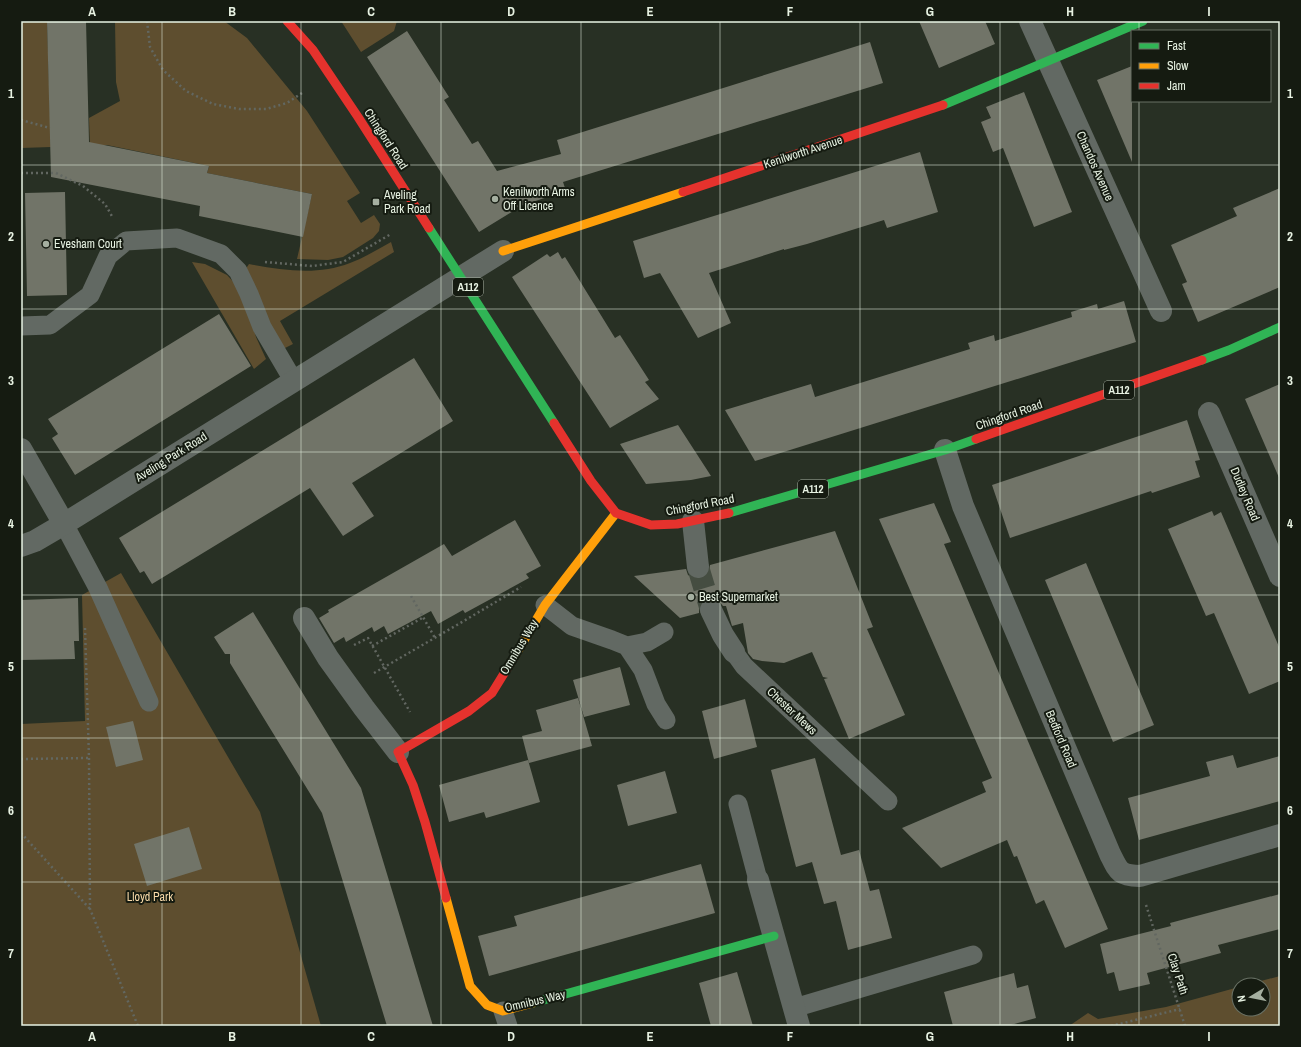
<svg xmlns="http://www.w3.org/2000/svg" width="1301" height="1047" viewBox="0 0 1301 1047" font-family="'Archivo Narrow',sans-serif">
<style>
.green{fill:#5e4e2f}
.building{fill:#717468}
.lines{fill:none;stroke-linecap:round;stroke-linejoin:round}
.street-tunnel{stroke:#454d41;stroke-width:22;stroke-dasharray:22 11;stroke-linecap:butt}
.path{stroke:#626761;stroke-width:2.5;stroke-dasharray:2 3;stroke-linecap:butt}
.lane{stroke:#626963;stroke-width:19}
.street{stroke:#626963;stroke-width:22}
.fast{stroke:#30b455;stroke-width:9}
.slow{stroke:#ff9f0a;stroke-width:9}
.jam{stroke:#e5322d;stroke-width:9}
.grid{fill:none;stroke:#e8f3e3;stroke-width:1;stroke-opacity:0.55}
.poi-dot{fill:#a5afa0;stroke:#151b11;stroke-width:1.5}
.labels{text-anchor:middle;stroke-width:4;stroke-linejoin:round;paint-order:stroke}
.shield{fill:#151b11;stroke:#a9b2a4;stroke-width:1}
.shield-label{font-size:11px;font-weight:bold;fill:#e8f3e3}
.street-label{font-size:12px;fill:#e8f3e3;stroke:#151b11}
.poi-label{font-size:12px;fill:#e8f3e3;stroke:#151b11;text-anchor:start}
.park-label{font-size:12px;fill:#fadbaa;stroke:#151b11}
.neatline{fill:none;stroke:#e8f3e3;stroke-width:1.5}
.grid-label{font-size:13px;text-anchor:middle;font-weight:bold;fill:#e8f3e3}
</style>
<rect width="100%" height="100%" fill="#283024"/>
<!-- green -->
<path class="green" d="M 21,21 L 47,21 L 51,147 L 21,148 Z
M 115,21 L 224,21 L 247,38 L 307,111 L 360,193 L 347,201 L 361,223 L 374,215 L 380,224 L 379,231 L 373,238 L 343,257 L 328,260 L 297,259 L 312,194 L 207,173 L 209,166 L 107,145 L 90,146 L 89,118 L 120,101 L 116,82 Z
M 341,21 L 397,21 L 394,31 L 361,52 Z
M 391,242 L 394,252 L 280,321 L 293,344 L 281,350 L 243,273 L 249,264 C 282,270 317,276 350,263 C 364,258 378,249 391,242 Z
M 192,262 L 205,264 L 227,275 L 240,289 L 249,312 L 256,337 L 266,359 L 254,369 Z
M 121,573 L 260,812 L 321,1026 L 21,1026 L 21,724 L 85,721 L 82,595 Z
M 1280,976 L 1280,1026 L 1069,1026 L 1088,1013 L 1098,1019 L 1166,1007 L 1239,987 L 1239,1009 L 1263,1009 L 1263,985 L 1246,985 Z"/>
<!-- building -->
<path class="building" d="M 47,21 L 86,21 L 89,142 L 209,166 L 207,173 L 312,194 L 303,237 L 199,216 L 200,206 L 51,177 Z
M 919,21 L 985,21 L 995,44 L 939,68 Z
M 407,31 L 449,97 L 444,100 L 472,144 L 478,141 L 497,171 L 561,154 L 557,140 L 870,42 L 883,83 L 563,182 L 566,191 L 514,208 L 515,210 L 479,232 L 367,57 Z
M 1132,66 L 1132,162 L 1097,80 Z
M 1024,92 L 1072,212 L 1034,227 L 1003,148 L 993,152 L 981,122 L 991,118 L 986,107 Z
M 920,152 L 938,212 L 887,228 L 884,220 L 807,244 L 784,250 L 784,249 L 709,273 L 731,323 L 698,338 L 660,273 L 644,278 L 633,241 Z
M 1280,188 L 1280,287 L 1198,322 L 1182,284 L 1187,282 L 1171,245 L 1237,216 L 1233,208 Z
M 65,192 L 67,295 L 27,296 L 25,193 Z
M 558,252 L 562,259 L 565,257 L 615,338 L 620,335 L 649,380 L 645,382 L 659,399 L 610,428 L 512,277 L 547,254 L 550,257 Z
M 1124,301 L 1136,342 L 755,461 L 725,410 L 811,384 L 815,397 L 970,349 L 968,343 L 994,335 L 995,341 L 1072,317 L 1071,312 L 1097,304 L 1098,309 Z
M 219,314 L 251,366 L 75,475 L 52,438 L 58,434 L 48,419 Z
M 414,358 L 453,421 L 352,483 L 374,516 L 343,536 L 310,488 L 152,584 L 144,571 L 140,573 L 119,538 Z
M 1280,384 L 1280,480 L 1245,399 Z
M 1187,420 L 1200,460 L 1195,461 L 1200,477 L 1152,493 L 1151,491 L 1010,538 L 992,485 Z
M 678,425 L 711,476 L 691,480 L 646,484 L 620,444 Z
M 934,503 L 951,542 L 944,544 L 1108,929 L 1065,948 L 1044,900 L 1036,904 L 1017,856 L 1014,857 L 1007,840 L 941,868 L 902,828 L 986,792 L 982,782 L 992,778 L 879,519 Z
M 1212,511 L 1214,516 L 1221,512 L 1280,649 L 1280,681 L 1249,694 L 1214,613 L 1206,616 L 1168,529 Z
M 515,520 L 541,566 L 526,574 L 529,578 L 465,613 L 463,610 L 438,624 L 431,611 L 388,634 L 384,626 L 374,632 L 372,627 L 346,642 L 344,637 L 334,643 L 319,618 L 329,612 L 328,610 L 444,544 L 452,556 Z
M 835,531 L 873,627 L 867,629 L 905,715 L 849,739 L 824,679 L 828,678 L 823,677 L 812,652 L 784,663 L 762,661 L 753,659 L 748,653 L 743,623 L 732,626 L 726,606 L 723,606 L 718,600 L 712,598 L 706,599 L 700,603 L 699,609 L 699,613 L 680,618 L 634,576 L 686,569 L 688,575 L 693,578 L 700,579 L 706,577 L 709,572 L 710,565 Z
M 1086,563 L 1154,725 L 1113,742 L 1045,580 Z
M 78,598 L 79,641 L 74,641 L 75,659 L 21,660 L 21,600 Z
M 253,612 L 361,788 L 433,1026 L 387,1026 L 322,813 L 230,663 L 230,654 L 225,654 L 214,637 Z
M 620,667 L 630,705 L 584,717 L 573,680 Z
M 578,698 L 592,746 L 529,763 L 522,736 L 542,731 L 536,710 Z
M 745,699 L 757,747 L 714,759 L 702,711 Z
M 133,721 L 143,760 L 116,767 L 106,727 Z
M 1233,755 L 1237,768 L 1280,756 L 1280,801 L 1139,840 L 1128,798 L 1210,776 L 1206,762 Z
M 815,758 L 841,855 L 859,850 L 870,891 L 879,889 L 892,938 L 848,950 L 836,901 L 824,904 L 812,862 L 796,867 L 771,770 Z
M 528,760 L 540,802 L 486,818 L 484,812 L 449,822 L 439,785 Z
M 665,771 L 677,813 L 628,826 L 617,785 Z
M 189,827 L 202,869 L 147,886 L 134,844 Z
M 701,864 L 715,913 L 489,976 L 478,936 L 517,926 L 514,916 Z
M 1280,894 L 1280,929 L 1218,945 L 1221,953 L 1147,973 L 1150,984 L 1119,991 L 1114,972 L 1107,974 L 1100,944 L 1171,926 L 1170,923 Z
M 737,972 L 753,1026 L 711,1026 L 699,983 Z
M 1014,973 L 1017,988 L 1028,985 L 1036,1018 L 1007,1026 L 953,1026 L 944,992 Z"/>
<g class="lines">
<!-- street-tunnel -->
<path class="street-tunnel" d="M 698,567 L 711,610"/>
<!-- path -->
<path class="path" d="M 147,21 L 150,47 L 163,70 L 186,91 L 213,104 L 239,109 L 266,109 L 287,103 L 302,93
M 21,120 L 50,128
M 21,173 L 56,173 L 83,186 L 105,204 L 113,218
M 265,262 L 312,266 L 343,262 L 391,234
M 411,596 L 435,638
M 85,628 L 89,758 L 90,909 L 138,1026
M 354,645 L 368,638 L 410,712
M 372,646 L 424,617
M 374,673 L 457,625 L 521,587
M 21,759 L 89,758
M 21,833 L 90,909
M 1146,905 L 1185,1026
M 1111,1026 L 1180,1009"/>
<!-- lane -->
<path class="lane" d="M 21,326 L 50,325 L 90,295 L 108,256 L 126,241 L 177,238 L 221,254 L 238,271 L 249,294 L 262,327 L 293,380
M 64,524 L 98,588 L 149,702
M 545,605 L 572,626 L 612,640 L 627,646 L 643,670 L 656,704 L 666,720
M 627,646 L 647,642 L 664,632
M 734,652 L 744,666 L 888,801
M 738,804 L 758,880
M 794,1008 L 973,955
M 503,1011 L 508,1026"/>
<!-- street -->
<path class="street" d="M 1030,21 L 1161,311
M 1209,413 L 1280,576
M 21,449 L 64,524
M 945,450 L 963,506 L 1110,854 C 1119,872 1119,875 1140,876 L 1280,835
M 693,521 L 698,567
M 21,546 L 35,541 L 64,524 L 503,251
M 711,610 L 723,635 L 734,652
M 304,618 L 328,658 L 364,708 L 398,752
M 758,880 L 799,1026"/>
<!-- fast -->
<path class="fast" d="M 943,105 L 1143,21
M 429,228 L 554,423
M 1202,360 L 1229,350 L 1280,327
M 729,513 L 945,450 L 976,439
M 533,1003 L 774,936"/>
<!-- slow -->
<path class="slow" d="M 503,251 L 683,192
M 516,654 L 545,605 L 616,513
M 446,898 L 470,986 L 487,1005 L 503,1011 L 533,1003"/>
<!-- jam -->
<path class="jam" d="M 287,21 L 313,50 L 358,117 L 429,228
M 683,192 L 943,105
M 554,423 L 591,481 L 616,513 L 651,525 L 677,524 L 729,513
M 976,439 L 1202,360
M 446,898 L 425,822 L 413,785 L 398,752 L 469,711 L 492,693 L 516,654"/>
</g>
<!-- grid -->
<path class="grid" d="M 162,21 L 162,1026M 301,21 L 301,1026M 441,21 L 441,1026M 581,21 L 581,1026M 720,21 L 720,1026M 860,21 L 860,1026M 1000,21 L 1000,1026M 1139,21 L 1139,31M 1139,101 L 1139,1026M 21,165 L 1280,165M 21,309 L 1280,309M 21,452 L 1280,452M 21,595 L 1280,595M 21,738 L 1280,738M 21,882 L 1280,882"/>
<!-- markers -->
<g class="poi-dot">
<circle cx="495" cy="199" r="4"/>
<rect x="372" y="198" width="8" height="8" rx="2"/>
<circle cx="46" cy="244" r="4"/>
<circle cx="691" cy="597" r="4"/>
</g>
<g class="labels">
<!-- shield labels -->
<g class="shield">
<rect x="453" y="278" width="30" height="18" rx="3"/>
<rect x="1104" y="381" width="30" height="18" rx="3"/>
<rect x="798" y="480" width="30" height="18" rx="3"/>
</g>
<g class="shield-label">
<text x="468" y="291">A112</text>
<text x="1119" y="394">A112</text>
<text x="813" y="493">A112</text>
</g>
<!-- street labels -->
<g class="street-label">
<text transform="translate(386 139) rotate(57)" y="4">Chingford Road</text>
<text transform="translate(803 152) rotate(-18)" y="4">Kenilworth Avenue</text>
<text transform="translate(1095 166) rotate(66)" y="4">Chandos Avenue</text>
<text transform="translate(1009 415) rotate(-19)" y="4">Chingford Road</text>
<text transform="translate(171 457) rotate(-32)" y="4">Aveling Park Road</text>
<text transform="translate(1245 494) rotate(67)" y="4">Dudley Road</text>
<text transform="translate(700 505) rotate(-11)" y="4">Chingford Road</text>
<text transform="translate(519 647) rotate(-59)" y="4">Omnibus Way</text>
<text transform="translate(792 711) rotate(43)" y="4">Chester Mews</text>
<text transform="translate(1061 739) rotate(67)" y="4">Bedford Road</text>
<text transform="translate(1178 974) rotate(72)" y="4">Clay Path</text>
<text transform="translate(535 1001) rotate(-13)" y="4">Omnibus Way</text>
</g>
<!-- poi labels -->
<g class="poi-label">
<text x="503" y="196">Kenilworth Arms<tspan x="503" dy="14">Off Licence</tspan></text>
<text x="384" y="199">Aveling<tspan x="384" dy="14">Park Road</tspan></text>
<text x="54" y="248">Evesham Court</text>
<text x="699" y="601">Best Supermarket</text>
</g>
<!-- park labels -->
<g class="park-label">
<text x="150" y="901">Lloyd Park</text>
</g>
</g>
<!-- border -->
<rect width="1301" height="1047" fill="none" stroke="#151b11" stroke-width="44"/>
<!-- legend -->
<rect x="1131" y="30" width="140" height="72" fill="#151b11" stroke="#697165"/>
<rect x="1139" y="43" width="20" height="6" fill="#30b455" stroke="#697165"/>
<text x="1167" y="50" font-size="12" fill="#e8f3e3">Fast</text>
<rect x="1139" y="63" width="20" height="6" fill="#ff9f0a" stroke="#697165"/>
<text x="1167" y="70" font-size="12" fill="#e8f3e3">Slow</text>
<rect x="1139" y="83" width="20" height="6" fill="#e5322d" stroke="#697165"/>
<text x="1167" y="90" font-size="12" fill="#e8f3e3">Jam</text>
<!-- north arrow -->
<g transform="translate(1251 997) rotate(260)"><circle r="19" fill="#151b11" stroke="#697165"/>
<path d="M0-3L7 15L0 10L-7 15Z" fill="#a5afa0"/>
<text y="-6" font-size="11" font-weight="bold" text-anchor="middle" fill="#e8f3e3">N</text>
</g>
<rect x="22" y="22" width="1257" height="1003" class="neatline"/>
<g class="grid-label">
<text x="92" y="16">A</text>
<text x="232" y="16">B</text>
<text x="371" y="16">C</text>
<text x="511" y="16">D</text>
<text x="650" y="16">E</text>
<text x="790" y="16">F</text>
<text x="930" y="16">G</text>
<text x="1070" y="16">H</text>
<text x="1209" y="16">I</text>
<text x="11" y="98">1</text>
<text x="1290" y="98">1</text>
<text x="11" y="241">2</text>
<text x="1290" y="241">2</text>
<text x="11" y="385">3</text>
<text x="1290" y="385">3</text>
<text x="11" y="528">4</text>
<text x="1290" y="528">4</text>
<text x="11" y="671">5</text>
<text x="1290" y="671">5</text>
<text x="11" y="815">6</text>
<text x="1290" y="815">6</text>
<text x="11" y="958">7</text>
<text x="1290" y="958">7</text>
<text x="92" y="1041">A</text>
<text x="232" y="1041">B</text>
<text x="371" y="1041">C</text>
<text x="511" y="1041">D</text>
<text x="650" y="1041">E</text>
<text x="790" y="1041">F</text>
<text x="930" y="1041">G</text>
<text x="1070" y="1041">H</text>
<text x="1209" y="1041">I</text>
</g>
</svg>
